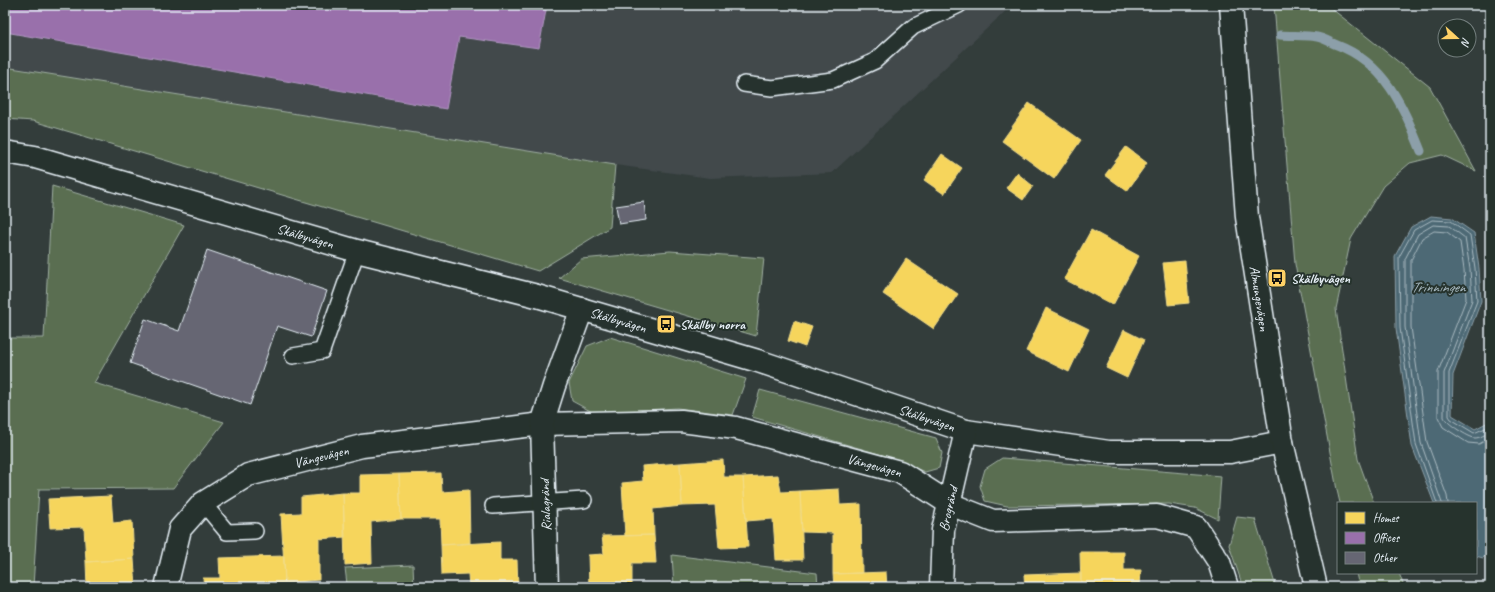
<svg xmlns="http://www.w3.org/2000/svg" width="1495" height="592" viewBox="0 0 1495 592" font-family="Caveat,sans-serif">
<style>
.built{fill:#42494c}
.green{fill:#5a6e51;stroke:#a1b0a4}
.water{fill:#4e6974;stroke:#8c9fa9}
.homes{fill:#f6d55c;stroke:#f2dd8b}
.offices{fill:#9970ab;stroke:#b197c2}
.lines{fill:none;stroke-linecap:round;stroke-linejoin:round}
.shore{stroke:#aabbc3;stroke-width:1}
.stream{stroke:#8c9fa9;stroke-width:9}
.building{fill:#666673;stroke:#e8f1f8}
.service-casing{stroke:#e8f1f8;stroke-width:18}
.minor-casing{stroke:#e8f1f8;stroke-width:25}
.tertiary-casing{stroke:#e8f1f8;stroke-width:25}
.service{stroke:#26332d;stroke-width:15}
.minor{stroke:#26332d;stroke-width:22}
.tertiary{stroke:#26332d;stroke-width:22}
.labels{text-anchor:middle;stroke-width:4;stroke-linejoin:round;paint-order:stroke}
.street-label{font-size:14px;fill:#e8f1f8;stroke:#26332d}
.poi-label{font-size:14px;font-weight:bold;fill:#e8f1f8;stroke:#26332d;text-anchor:start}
.water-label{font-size:15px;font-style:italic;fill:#aabbc3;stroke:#26332d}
</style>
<rect width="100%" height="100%" fill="#333d3b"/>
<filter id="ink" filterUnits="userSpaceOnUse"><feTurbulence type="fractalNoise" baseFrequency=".025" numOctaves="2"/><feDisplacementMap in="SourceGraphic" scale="8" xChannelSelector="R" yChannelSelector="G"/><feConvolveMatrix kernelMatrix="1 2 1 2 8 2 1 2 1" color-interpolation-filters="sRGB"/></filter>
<g filter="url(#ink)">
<!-- built -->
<path class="built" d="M 5,5 L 1012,5 L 832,173 L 710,178 L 615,165 L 5,67 Z"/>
<!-- green -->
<path class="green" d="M 1274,5 L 1327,5 L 1430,87 L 1476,171 L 1442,155 L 1410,163 L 1383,186 L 1351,239 L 1336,309 L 1358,459 L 1374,503 L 1340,503 L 1337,490 L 1295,264 Z
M 5,67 L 615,165 L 610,227 L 538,271 L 33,121 L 5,119 Z
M 52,186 L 184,225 L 94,383 L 224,422 L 173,488 L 39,489 L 33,587 L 5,587 L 5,338 L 44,338 Z
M 670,251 L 764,258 L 756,336 L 559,278 L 581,259 Z
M 610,337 L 746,379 L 733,415 L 677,408 L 594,413 L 572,401 L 569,383 L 587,346 Z
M 760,390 L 936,438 L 942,453 L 939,468 L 925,472 L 879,454 L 752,417 Z
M 1002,458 L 1221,476 L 1218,519 L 1195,508 L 1169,504 L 1007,506 L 985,501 L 980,486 L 985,469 Z
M 1237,517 L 1255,519 L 1276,587 L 1243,587 L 1229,545 Z
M 672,555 L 817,573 L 818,587 L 674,587 Z
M 413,565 L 414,587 L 300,587 L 347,584 L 345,568 Z
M 1356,573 L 1399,573 L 1404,587 L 1359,587 Z"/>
<!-- water -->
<path class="water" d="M 1431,216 L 1452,218 L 1474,233 L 1479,268 L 1481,301 L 1453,375 L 1452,415 L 1475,429 L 1490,421 L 1490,551 L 1483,558 L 1476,556 L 1476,503 L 1434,503 L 1412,446 L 1396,328 L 1395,256 L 1411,227 Z"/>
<!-- homes -->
<path class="homes" d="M 1029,103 L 1081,140 L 1054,179 L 1002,141 Z
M 1126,147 L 1147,163 L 1127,191 L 1105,175 Z
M 942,154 L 962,168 L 944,194 L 924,180 Z
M 1017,173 L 1033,186 L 1023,200 L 1006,188 Z
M 1091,230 L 1139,256 L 1113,305 L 1064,279 Z
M 906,259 L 958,294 L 934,329 L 883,294 Z
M 1185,261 L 1189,303 L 1168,305 L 1163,263 Z
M 1046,308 L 1089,329 L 1069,372 L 1026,351 Z
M 794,321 L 812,327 L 805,347 L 788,341 Z
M 1124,330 L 1144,340 L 1127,378 L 1106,368 Z
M 723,460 L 724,477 L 743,477 L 748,547 L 719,548 L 715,505 L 682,506 L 680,463 Z
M 680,463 L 682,506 L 653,509 L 654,535 L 625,536 L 622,483 L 643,481 L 642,466 Z
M 441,473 L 442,492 L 469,490 L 470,543 L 441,545 L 440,519 L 401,519 L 399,474 Z
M 399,474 L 401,519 L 371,522 L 372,563 L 345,565 L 343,493 L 360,493 L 360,475 Z
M 778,475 L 781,492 L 800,491 L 803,560 L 776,560 L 773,519 L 746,521 L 743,477 Z
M 839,489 L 840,505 L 861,504 L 862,573 L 833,574 L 833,533 L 802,532 L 800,491 Z
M 343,493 L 345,537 L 319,539 L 319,580 L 285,583 L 281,514 L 301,513 L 301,497 Z
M 111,496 L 113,523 L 132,521 L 134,559 L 86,562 L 84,527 L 50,528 L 48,499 Z
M 654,535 L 656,563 L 632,563 L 632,587 L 589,587 L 588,555 L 604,554 L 602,536 Z
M 500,542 L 500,560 L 517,560 L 518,587 L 469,587 L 468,574 L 442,575 L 441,545 Z
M 1080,552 L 1124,552 L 1124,570 L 1141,570 L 1140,587 L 1081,587 Z
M 284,556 L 285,583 L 249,583 L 249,587 L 204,587 L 203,578 L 220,578 L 219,558 Z
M 134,559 L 136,587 L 87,587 L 86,562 Z
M 886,572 L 887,587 L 834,587 L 833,574 Z
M 1081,573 L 1081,587 L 1025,587 L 1024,575 Z"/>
<!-- offices -->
<path class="offices" d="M 5,5 L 547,5 L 539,48 L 459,37 L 446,109 L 5,32 Z"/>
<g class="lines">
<!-- shore -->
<path class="shore" d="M 1437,503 L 1416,444 L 1400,328 L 1399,257 L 1414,230 L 1432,220 L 1451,221 L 1470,235 L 1475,268 L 1477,301 L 1449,373 L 1449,416 L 1451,419 L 1474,433 L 1490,426
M 1442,503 L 1421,443 L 1405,327 L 1405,259 L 1418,234 L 1433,225 L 1449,226 L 1465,238 L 1470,269 L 1472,300 L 1444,373 L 1444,417 C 1446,423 1469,438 1475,438 C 1480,438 1486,434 1490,432
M 1448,503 L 1447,496 L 1427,442 L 1411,327 L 1411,260 L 1422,238 L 1434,231 L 1447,232 L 1460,242 L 1464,270 L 1466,299 L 1438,372 L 1438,417 L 1443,427 L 1468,443 L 1479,444 L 1490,438"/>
<!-- stream -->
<path class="stream" d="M 1280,35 C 1292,36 1305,35 1317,37 C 1323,38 1330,42 1337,45 C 1385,63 1403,106 1421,151"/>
</g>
<!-- building -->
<path class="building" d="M 644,202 L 646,220 L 619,224 L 616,206 Z
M 207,250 L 327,291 L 311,337 L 277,326 L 250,405 L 130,363 L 145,319 L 179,331 Z"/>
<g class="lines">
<defs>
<path id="service" d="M 744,84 L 772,88 L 833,80 L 875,61 L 913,27 L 959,5
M 293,356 L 322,351 L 357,251
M 203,503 L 227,532 L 255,531
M 493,506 L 584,500"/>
<g id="minor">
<path id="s1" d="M 5,152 L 35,157 L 357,251 L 537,296 L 758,361 L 966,431 L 1109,452 L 1230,452 L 1282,442"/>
<path id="s2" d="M 166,587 L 180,529 L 203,503 L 248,475 L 362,446 L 542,424 L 681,421 L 736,428 L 900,472 L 950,504 L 993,521 L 1157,516 L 1196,527 L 1219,562 L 1227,587"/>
<path d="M 547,587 L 542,424 L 554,386 L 582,309"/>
<path id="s3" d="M 941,587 L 943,530 L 966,431"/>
</g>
<g id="tertiary">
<path id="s4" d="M 1231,5 L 1247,217 L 1282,442 L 1316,587"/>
</g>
</defs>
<!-- service casing -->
<use href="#service" class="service-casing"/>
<!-- minor casing -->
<use href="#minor" class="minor-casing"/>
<!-- tertiary casing -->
<use href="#tertiary" class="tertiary-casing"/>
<!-- service -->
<use href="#service" class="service"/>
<!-- minor -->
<use href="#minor" class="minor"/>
<!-- tertiary -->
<use href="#tertiary" class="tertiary"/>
</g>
</g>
<!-- icons -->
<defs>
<symbol id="bus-square" viewBox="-11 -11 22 22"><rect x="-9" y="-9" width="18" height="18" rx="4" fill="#ffd166" stroke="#26332d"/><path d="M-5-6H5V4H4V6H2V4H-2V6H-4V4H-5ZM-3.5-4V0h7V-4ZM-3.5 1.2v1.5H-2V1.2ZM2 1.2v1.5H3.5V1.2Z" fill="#111"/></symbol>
</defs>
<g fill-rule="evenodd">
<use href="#bus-square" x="1266" y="267" width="22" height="22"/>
<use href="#bus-square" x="655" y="313" width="22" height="22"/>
</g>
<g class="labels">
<!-- street labels -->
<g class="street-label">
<text dy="5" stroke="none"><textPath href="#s1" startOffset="312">Skälbyvägen</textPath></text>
<text dy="5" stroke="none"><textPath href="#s4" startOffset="295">Almungevägen</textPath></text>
<text dy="5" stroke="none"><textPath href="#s1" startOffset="636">Skälbyvägen</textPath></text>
<text dy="5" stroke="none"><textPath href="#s1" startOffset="960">Skälbyvägen</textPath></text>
<text dy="5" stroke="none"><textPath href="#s2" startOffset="223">Vängevägen</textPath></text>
<text dy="5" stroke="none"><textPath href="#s2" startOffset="784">Vängevägen</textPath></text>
<text transform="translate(545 505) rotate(-92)" y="5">Rialagränd</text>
<text dy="5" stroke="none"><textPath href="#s3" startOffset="79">Brogränd</textPath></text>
</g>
<!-- poi labels -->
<g class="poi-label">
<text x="1291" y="283">Skälbyvägen</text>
<text x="680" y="329">Skällby norra</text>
</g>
<!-- water labels -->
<g class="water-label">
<text x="1438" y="292">Trinningen</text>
</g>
</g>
<!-- margin -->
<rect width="1495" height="592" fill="none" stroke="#26332d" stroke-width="20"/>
<rect x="10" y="10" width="1475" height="572" fill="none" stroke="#e8f1f8" stroke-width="1.5" filter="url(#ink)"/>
<!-- legend -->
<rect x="1337" y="502" width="140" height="72" fill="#26332d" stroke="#747f7e"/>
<rect x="1345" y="512" width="20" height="12" fill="#f6d55c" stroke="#747f7e"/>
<text x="1373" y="522" font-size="12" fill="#e8f1f8">Homes</text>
<rect x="1345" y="532" width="20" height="12" fill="#9970ab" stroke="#747f7e"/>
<text x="1373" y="542" font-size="12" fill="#e8f1f8">Offices</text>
<rect x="1345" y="552" width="20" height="12" fill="#666673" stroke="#747f7e"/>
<text x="1373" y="562" font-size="12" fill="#e8f1f8">Other</text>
<!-- north arrow -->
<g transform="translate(1457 38) rotate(111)"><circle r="19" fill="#26332d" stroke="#747f7e"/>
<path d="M0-3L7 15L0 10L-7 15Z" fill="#ffd166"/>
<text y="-6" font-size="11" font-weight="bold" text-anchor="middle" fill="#e8f1f8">N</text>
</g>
</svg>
